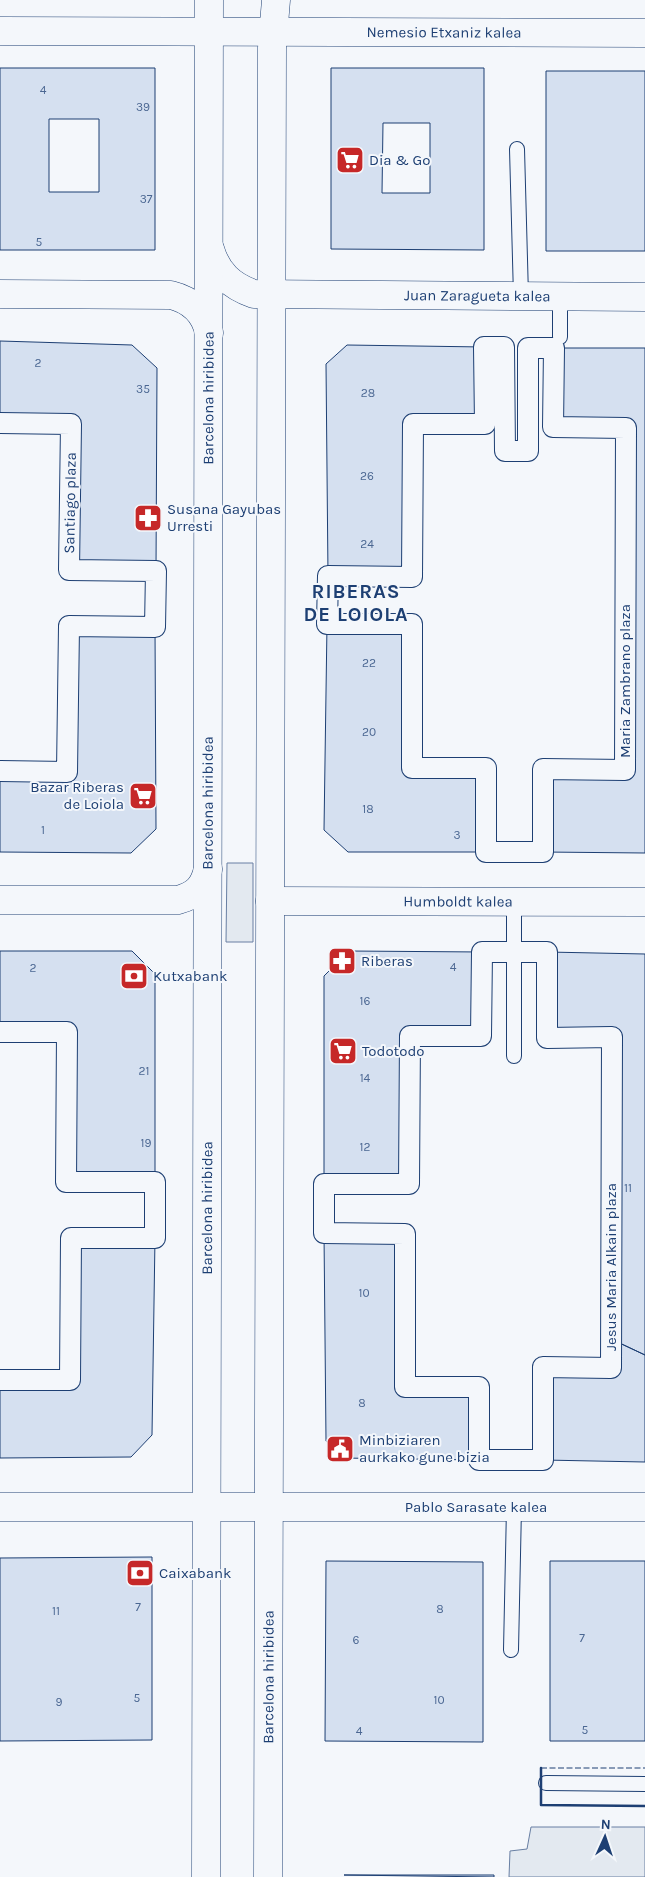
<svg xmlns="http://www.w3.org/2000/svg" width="645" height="1877" viewBox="0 0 645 1877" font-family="Karla,sans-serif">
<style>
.green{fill:#e3e9f0;stroke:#687fa3}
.building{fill:#d5e0f0;stroke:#1d3f73;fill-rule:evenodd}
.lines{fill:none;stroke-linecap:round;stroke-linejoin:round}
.service-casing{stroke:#1d3f73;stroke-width:16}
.pedestrian-casing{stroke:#1d3f73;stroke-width:22}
.minor-casing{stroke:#1d3f73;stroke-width:29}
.service{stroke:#f4f7fb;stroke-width:14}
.pedestrian{stroke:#f4f7fb;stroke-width:20}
.minor{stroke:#f4f7fb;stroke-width:28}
.fence{stroke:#1d3f73;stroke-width:1;stroke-dasharray:6 2.5;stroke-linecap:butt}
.wall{stroke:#1d3f73;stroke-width:2.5}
.labels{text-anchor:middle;stroke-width:4;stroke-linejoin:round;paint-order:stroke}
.number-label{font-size:12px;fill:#4b6792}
.street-label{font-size:15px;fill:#1d3f73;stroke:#f4f7fb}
.poi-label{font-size:15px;fill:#1d3f73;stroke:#f4f7fb;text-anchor:start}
.district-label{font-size:20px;font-weight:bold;letter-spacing:1px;fill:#1d3f73;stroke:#f4f7fb}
</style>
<rect width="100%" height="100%" fill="#f4f7fb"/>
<!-- green -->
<path class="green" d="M 227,863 L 253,863 L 253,942 L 226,942 Z
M 531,1827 L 645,1827 L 645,1877 L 509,1877 L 510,1851 L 527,1849 Z"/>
<!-- building -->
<path class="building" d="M 0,68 L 155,68 L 155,250 L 0,250 ZM 49,119 L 99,119 L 99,192 L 49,192 Z
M 331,68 L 484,68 L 484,250 L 331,249 ZM 383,123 L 430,123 L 430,193 L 382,193 Z
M 546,71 L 645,71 L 645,251 L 546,251 Z
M 0,341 L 132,345 L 157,368 L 156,571 L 69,570 L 71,424 L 0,423 Z
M 347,345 L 484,347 L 485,424 L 413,424 L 412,577 L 328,576 L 326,364 Z
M 554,348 L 645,348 L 645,853 L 543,852 L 543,769 L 625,770 L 626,428 L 553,427 Z
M 327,624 L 412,624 L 412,768 L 486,768 L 486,852 L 348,852 L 324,830 Z
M 69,626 L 155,627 L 156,829 L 131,853 L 0,852 L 0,771 L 67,772 Z
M 0,951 L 132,951 L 155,974 L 155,1182 L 66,1182 L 67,1032 L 0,1032 Z
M 349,951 L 482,952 L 481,1036 L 410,1036 L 409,1184 L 324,1184 L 324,976 Z
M 547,952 L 645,954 L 645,1355 L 611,1339 L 612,1037 L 547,1038 Z
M 324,1233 L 405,1234 L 405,1387 L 479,1387 L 479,1460 L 342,1458 L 326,1441 Z
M 71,1238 L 155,1238 L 152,1435 L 131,1457 L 0,1458 L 0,1380 L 70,1380 Z
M 611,1339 L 645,1355 L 645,1462 L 543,1460 L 543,1367 L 611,1368 Z
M 152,1557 L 152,1740 L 0,1741 L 0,1558 Z
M 326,1561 L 483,1562 L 483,1742 L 325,1741 Z
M 550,1561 L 645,1561 L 645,1741 L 550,1741 Z
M 344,1875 L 494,1875 L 494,1877 Z"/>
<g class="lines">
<defs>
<path id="service" d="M 517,149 L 521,296
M 560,337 L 560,296
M 514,903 L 514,1056
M 511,1650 L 514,1507
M 546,1783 L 645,1784"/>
<path id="pedestrian" d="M 484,347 L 504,347 L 505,451 L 528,451 L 528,348 L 554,348 L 553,427 L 626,428 L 625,770 L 543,769 L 543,852 L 486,852 L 486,768 L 412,768 L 412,624 L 327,624 L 328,576 L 412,577 L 413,424 L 485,424 Z
M 0,423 L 71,424 L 69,570 L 156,571 L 155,627 L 69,626 L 67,772 L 0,771
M 482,952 L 547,952 L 547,1038 L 612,1037 L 611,1368 L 543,1367 L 543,1460 L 479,1460 L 479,1387 L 405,1387 L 405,1234 L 324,1233 L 324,1184 L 409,1184 L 410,1036 L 481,1036 Z
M 0,1032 L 67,1032 L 66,1182 L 155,1182 L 155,1238 L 71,1238 L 70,1380 L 0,1380"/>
<g id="minor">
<path id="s1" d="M 0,31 L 645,33"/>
<path id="s2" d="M 210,249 C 217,273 231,286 254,294 L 645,297"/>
<path d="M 0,294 L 171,295 C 191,300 205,312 209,333"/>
<path d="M 0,900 L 178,900 C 196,895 204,887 208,869"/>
<path id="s3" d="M 270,901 L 645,902"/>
<path id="s4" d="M 0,1507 L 645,1507"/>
<path id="s5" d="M 206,1877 L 209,0"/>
<path id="s6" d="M 268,1877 L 272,48 L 276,0"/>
</g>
</defs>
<!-- service casing -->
<use href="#service" class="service-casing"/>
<!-- pedestrian casing -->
<use href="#pedestrian" class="pedestrian-casing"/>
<!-- minor casing -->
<use href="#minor" class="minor-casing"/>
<!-- service -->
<use href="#service" class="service"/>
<!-- pedestrian -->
<use href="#pedestrian" class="pedestrian"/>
<!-- minor -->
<use href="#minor" class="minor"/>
<!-- fence -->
<path class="fence" d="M 541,1768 L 645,1768"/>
<!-- wall -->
<path class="wall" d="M 541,1768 L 541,1805 L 645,1806"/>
</g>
<!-- icons -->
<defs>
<symbol id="supermarket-square" viewBox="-11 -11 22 22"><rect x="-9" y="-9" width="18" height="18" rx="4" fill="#c62828" stroke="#f4f7fb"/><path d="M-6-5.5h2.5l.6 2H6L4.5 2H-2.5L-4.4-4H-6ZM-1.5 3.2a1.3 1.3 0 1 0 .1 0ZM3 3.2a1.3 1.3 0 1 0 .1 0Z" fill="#fff"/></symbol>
<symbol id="pharmacy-square" viewBox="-11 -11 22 22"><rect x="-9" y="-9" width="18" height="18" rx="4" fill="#c62828" stroke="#f4f7fb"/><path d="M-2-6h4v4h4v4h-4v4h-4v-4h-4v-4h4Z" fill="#fff"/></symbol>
<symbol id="bank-square" viewBox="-11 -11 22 22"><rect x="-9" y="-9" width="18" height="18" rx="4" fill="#c62828" stroke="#f4f7fb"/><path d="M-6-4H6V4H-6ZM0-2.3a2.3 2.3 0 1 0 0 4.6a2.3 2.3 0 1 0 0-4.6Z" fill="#fff"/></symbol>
<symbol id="civic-square" viewBox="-11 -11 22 22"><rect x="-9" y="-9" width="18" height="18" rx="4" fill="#c62828" stroke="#f4f7fb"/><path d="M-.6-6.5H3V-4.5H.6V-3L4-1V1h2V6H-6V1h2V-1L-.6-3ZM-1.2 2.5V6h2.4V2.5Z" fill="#fff"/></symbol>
</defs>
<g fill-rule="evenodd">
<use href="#supermarket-square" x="334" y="144" width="32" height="32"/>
<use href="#pharmacy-square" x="132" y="502" width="32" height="32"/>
<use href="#supermarket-square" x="127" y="780" width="32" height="32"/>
<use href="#pharmacy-square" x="326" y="945" width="32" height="32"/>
<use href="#bank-square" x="118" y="960" width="32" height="32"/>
<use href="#supermarket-square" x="327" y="1035" width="32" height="32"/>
<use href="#civic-square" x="324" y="1433" width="32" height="32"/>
<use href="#bank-square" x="124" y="1557" width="32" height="32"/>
</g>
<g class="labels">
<!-- number labels -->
<g class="number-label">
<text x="43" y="94">4</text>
<text x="143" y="111">39</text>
<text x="146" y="203">37</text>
<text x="39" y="246">5</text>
<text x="38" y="367">2</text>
<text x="143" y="393">35</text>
<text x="368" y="397">28</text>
<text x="367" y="480">26</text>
<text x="367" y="548">24</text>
<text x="369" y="667">22</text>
<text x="369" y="736">20</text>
<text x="368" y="813">18</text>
<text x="43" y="834">1</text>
<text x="457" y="839">3</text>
<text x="453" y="971">4</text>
<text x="33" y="972">2</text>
<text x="365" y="1005">16</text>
<text x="144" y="1075">21</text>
<text x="365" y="1082">14</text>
<text x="146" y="1147">19</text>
<text x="365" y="1151">12</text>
<text x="628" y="1192">11</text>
<text x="364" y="1297">10</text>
<text x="362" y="1407">8</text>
<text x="138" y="1611">7</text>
<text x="440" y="1613">8</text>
<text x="56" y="1615">11</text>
<text x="582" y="1642">7</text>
<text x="356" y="1644">6</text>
<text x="137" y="1702">5</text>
<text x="439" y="1704">10</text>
<text x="59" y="1706">9</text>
<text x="585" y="1734">5</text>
<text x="359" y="1735">4</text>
</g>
<!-- street labels -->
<g class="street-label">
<text dy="5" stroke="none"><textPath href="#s1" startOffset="444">Nemesio Etxaniz kalea</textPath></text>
<text dy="5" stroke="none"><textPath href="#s2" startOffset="289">Juan Zaragueta kalea</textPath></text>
<text dy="5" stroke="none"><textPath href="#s5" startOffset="1479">Barcelona hiribidea</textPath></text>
<text transform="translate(70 503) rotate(-89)" y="5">Santiago plaza</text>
<text transform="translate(625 681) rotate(-90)" y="5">Maria Zambrano plaza</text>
<text dy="5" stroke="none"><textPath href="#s5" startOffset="1074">Barcelona hiribidea</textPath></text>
<text dy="5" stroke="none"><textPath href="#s3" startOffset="188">Humboldt kalea</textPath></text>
<text dy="5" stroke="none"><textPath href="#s5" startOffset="669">Barcelona hiribidea</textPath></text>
<text transform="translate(611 1267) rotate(-90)" y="5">Jesus Maria Alkain plaza</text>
<text dy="5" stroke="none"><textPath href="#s4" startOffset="476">Pablo Sarasate kalea</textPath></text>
<text dy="5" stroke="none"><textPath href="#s6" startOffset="200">Barcelona hiribidea</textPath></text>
</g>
<!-- poi labels -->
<g class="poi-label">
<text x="369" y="165">Dia &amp; Go</text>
<text x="167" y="514">Susana Gayubas<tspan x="167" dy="17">Urresti</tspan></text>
<text x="124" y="792" text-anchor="end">Bazar Riberas<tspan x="124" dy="17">de Loiola</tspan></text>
<text x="361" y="966">Riberas</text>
<text x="153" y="981">Kutxabank</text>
<text x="362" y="1056">Todotodo</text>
<text x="359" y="1445">Minbiziaren<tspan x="359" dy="17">aurkako gune bizia</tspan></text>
<text x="159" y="1578">Caixabank</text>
</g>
<!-- district labels -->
<g class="district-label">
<text x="356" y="598">RIBERAS<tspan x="356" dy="23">DE LOIOLA</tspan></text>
</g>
</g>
<!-- north arrow -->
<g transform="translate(605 1837) rotate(3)" stroke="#f4f7fb" stroke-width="4" paint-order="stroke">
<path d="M0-4L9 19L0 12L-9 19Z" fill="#1d3f73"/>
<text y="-8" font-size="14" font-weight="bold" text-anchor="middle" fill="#1d3f73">N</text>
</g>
</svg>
